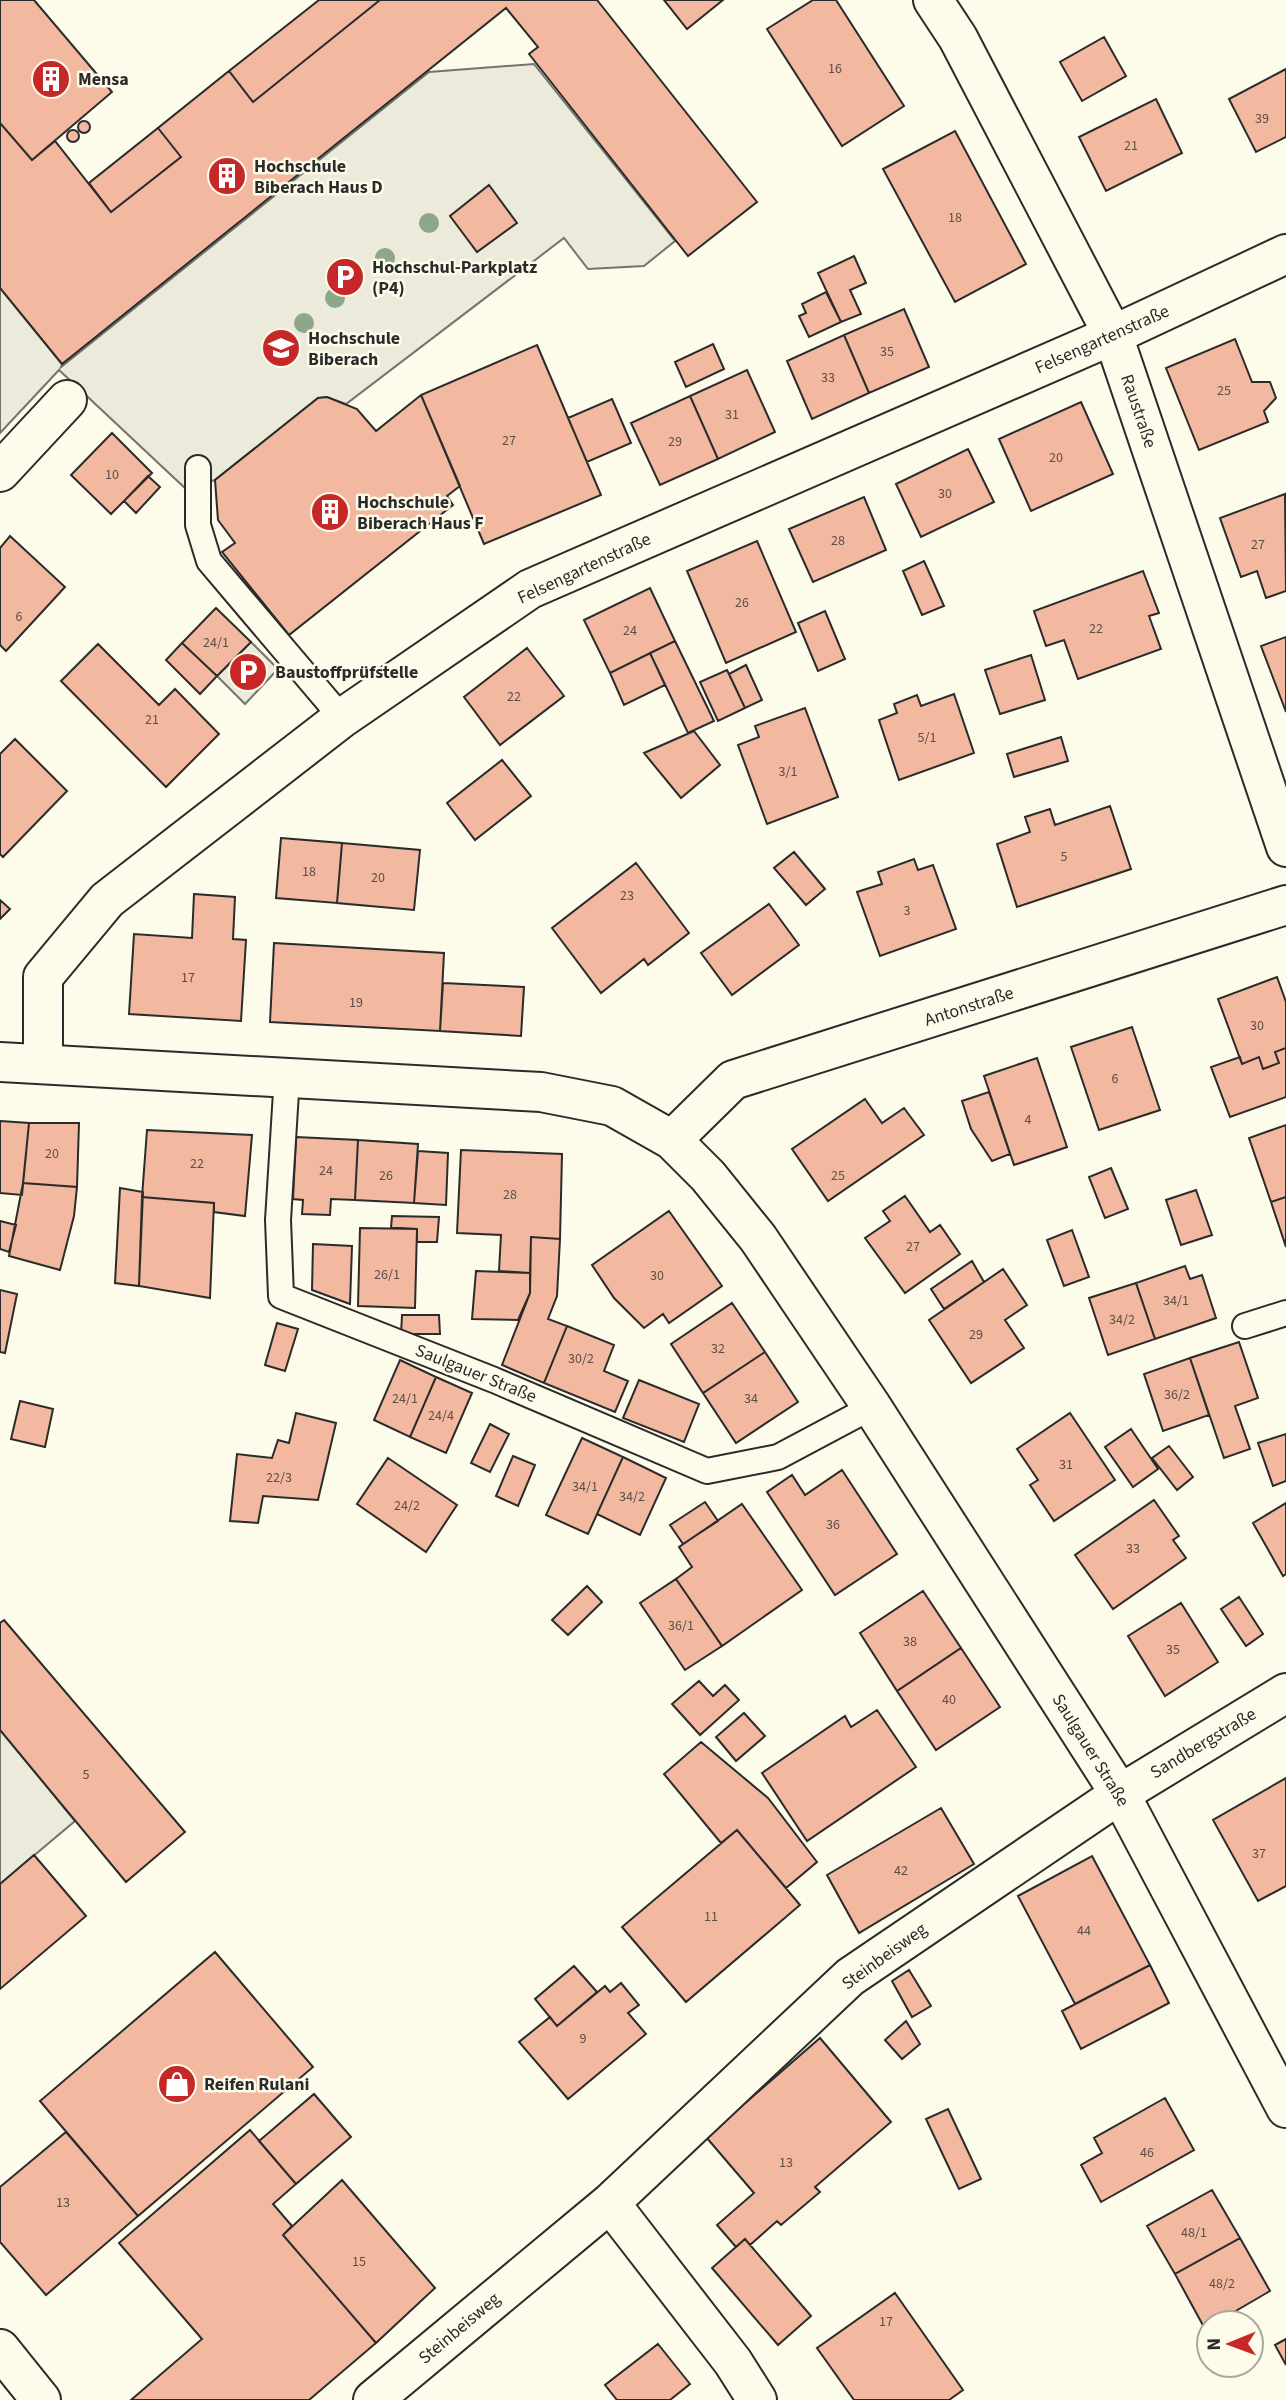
<svg xmlns="http://www.w3.org/2000/svg" width="1286" height="2400" viewBox="0 0 1286 2400" font-family="'Source Sans 3',sans-serif">
<style>
.parking{fill:#eceadb;stroke:#74746e;stroke-width:2}
.building{fill:#f2b8a0;stroke:#2b2b2b;stroke-width:2}
.lines{fill:none;stroke-linecap:round;stroke-linejoin:round}
.lane-casing{stroke:#2b2b2b;stroke-width:28}
.street-casing{stroke:#2b2b2b;stroke-width:42}
.secondary-casing{stroke:#2b2b2b;stroke-width:42}
.lane{stroke:#fdfbea;stroke-width:24}
.street{stroke:#fdfbea;stroke-width:38}
.secondary{stroke:#fdfbea;stroke-width:38}
.tree{fill:#8ea78a}
.labels{text-anchor:middle;stroke-width:5;stroke-linejoin:round;paint-order:stroke}
.number-label{font-size:14px;fill:#5d4e48}
.poi-label{font-size:18px;font-weight:bold;fill:#2b2b2b;stroke:#fdfbea;text-anchor:start}
.street-label{font-size:18px;fill:#2b2b2b;stroke:#fdfbea}
</style>
<rect width="100%" height="100%" fill="#fdfbea"/>
<!-- parking -->
<path class="parking" d="M 534,64 L 675,241 L 644,266 L 588,269 L 564,238 L 346,404 L 327,397 L 318,398 L 215,480 L 186,489 L 59,370 L 0,433 L 0,288 L 62,364 L 61,367 L 429,72 Z
M 251,642 L 278,669 L 245,704 L 217,676 Z
M 0,1730 L 75,1821 L 0,1884 Z"/>
<!-- building -->
<path class="building" d="M 0,0 L 34,0 L 112,92 L 32,160 L 0,123 Z
M 319,0 L 380,0 L 253,102 L 229,71 Z
M 380,0 L 597,0 L 757,202 L 688,256 L 529,54 L 538,47 L 506,8 L 62,364 L 0,288 L 0,123 L 32,160 L 55,141 L 111,212 L 181,157 L 158,128 L 229,71 L 253,102 Z
M 664,0 L 723,0 L 687,29 Z
M 813,0 L 836,0 L 904,106 L 842,146 L 767,29 Z
M 1104,37 L 1126,76 L 1082,101 L 1060,62 Z
M 1286,69 L 1286,137 L 1256,152 L 1229,99 Z
M 1156,99 L 1182,153 L 1106,191 L 1079,137 Z
M78 127a6 6 0 1 1 12 0a6 6 0 1 1-12 0Z
M 158,128 L 181,157 L 111,212 L 89,183 Z
M67 136a6 6 0 1 1 12 0a6 6 0 1 1-12 0Z
M 955,131 L 1026,264 L 955,302 L 883,169 Z
M 489,185 L 517,223 L 477,252 L 450,216 Z
M 854,256 L 866,283 L 850,290 L 861,314 L 841,322 L 818,273 Z
M 826,292 L 841,322 L 809,337 L 799,316 L 806,313 L 802,304 Z
M 904,309 L 929,367 L 869,393 L 844,335 Z
M 844,335 L 869,393 L 812,419 L 787,361 Z
M 1235,339 L 1252,382 L 1270,382 L 1276,398 L 1264,411 L 1268,422 L 1199,450 L 1166,368 Z
M 713,344 L 724,369 L 686,387 L 675,362 Z
M 537,345 L 601,495 L 484,544 L 421,395 Z
M 747,370 L 775,432 L 718,459 L 690,396 Z
M 421,395 L 460,486 L 447,496 L 453,505 L 289,635 L 222,552 L 235,543 L 218,520 L 215,480 L 318,398 L 327,397 L 357,409 L 376,431 Z
M 690,396 L 718,459 L 660,485 L 631,423 Z
M 612,399 L 631,443 L 587,462 L 568,418 Z
M 1081,402 L 1113,474 L 1031,511 L 999,439 Z
M 112,433 L 152,473 L 111,514 L 71,475 Z
M 968,449 L 994,502 L 921,537 L 896,484 Z
M 148,476 L 160,487 L 136,513 L 124,501 Z
M 1285,494 L 1286,591 L 1266,598 L 1257,571 L 1241,577 L 1220,518 Z
M 864,497 L 886,550 L 813,582 L 789,529 Z
M 10,536 L 65,587 L 6,651 L 0,645 L 0,548 Z
M 757,541 L 796,632 L 726,663 L 687,571 Z
M 924,561 L 944,606 L 922,615 L 903,571 Z
M 1143,571 L 1159,613 L 1149,616 L 1161,649 L 1078,679 L 1064,640 L 1046,646 L 1034,611 Z
M 650,588 L 675,641 L 610,673 L 584,620 Z
M 216,608 L 251,642 L 217,676 L 182,643 Z
M 825,611 L 845,659 L 818,671 L 798,623 Z
M 1286,637 L 1286,712 L 1261,646 Z
M 675,641 L 714,721 L 688,733 L 650,653 Z
M 182,643 L 217,676 L 200,694 L 166,660 Z
M 98,644 L 159,705 L 175,689 L 219,734 L 166,787 L 61,681 Z
M 527,648 L 564,696 L 500,745 L 464,697 Z
M 650,653 L 665,685 L 624,705 L 610,673 Z
M 1031,655 L 1045,700 L 1000,714 L 985,670 Z
M 746,665 L 762,700 L 745,708 L 729,674 Z
M 727,670 L 745,708 L 718,721 L 700,682 Z
M 954,694 L 974,753 L 899,780 L 879,720 L 897,713 L 894,704 L 917,695 L 921,706 Z
M 805,708 L 838,797 L 767,824 L 738,745 L 759,737 L 755,726 Z
M 694,731 L 720,765 L 681,798 L 644,753 Z
M 1061,737 L 1068,761 L 1014,777 L 1007,754 Z
M 15,739 L 67,791 L 3,857 L 0,854 L 0,754 Z
M 502,760 L 531,796 L 475,840 L 447,803 Z
M 1110,806 L 1131,869 L 1017,907 L 997,844 L 1030,832 L 1025,817 L 1050,809 L 1055,825 Z
M 281,838 L 342,843 L 337,903 L 276,898 Z
M 342,843 L 420,850 L 414,910 L 337,903 Z
M 794,852 L 825,889 L 806,905 L 774,868 Z
M 914,859 L 918,870 L 933,865 L 956,929 L 880,956 L 857,892 L 882,884 L 878,872 Z
M 636,863 L 689,933 L 648,965 L 644,959 L 601,993 L 552,928 Z
M 194,894 L 235,897 L 233,939 L 246,940 L 241,1021 L 129,1014 L 134,934 L 192,938 Z
M 0,900 L 10,909 L 0,919 Z
M 769,904 L 799,945 L 732,995 L 701,953 Z
M 274,943 L 444,953 L 440,1031 L 270,1022 Z
M 1277,977 L 1286,1002 L 1286,1048 L 1275,1052 L 1279,1063 L 1263,1069 L 1259,1057 L 1242,1064 L 1218,999 Z
M 443,983 L 524,987 L 521,1036 L 440,1031 Z
M 1132,1027 L 1160,1110 L 1099,1130 L 1071,1047 Z
M 1286,1048 L 1286,1097 L 1230,1117 L 1211,1067 L 1240,1057 L 1242,1064 L 1259,1057 L 1263,1069 L 1279,1063 L 1275,1052 Z
M 1037,1058 L 1067,1147 L 1014,1165 L 984,1076 Z
M 989,1092 L 1010,1154 L 992,1161 L 971,1129 L 962,1101 Z
M 865,1099 L 882,1123 L 904,1108 L 924,1135 L 828,1201 L 792,1149 Z
M 0,1121 L 29,1123 L 22,1195 L 0,1193 Z
M 29,1123 L 79,1123 L 77,1187 L 23,1183 Z
M 1286,1125 L 1286,1197 L 1271,1202 L 1249,1138 Z
M 147,1130 L 252,1135 L 245,1216 L 214,1212 L 214,1203 L 142,1197 Z
M 296,1137 L 358,1140 L 355,1200 L 331,1199 L 330,1215 L 302,1214 L 303,1200 L 293,1199 Z
M 358,1140 L 418,1144 L 414,1203 L 355,1200 Z
M 461,1150 L 562,1154 L 560,1239 L 531,1237 L 530,1273 L 499,1271 L 501,1235 L 457,1233 Z
M 418,1151 L 448,1153 L 446,1205 L 414,1203 Z
M 1111,1168 L 1128,1209 L 1105,1218 L 1089,1177 Z
M 23,1183 L 77,1187 L 74,1216 L 60,1270 L 9,1256 Z
M 120,1188 L 143,1192 L 139,1286 L 115,1283 Z
M 1196,1190 L 1212,1235 L 1181,1245 L 1166,1200 Z
M 905,1196 L 930,1232 L 940,1225 L 960,1254 L 905,1293 L 865,1238 L 890,1221 L 883,1211 Z
M 142,1197 L 214,1203 L 210,1298 L 139,1286 Z
M 1286,1197 L 1286,1247 L 1271,1202 Z
M 669,1211 L 722,1286 L 669,1323 L 663,1314 L 644,1328 L 614,1298 L 592,1265 Z
M 392,1216 L 439,1217 L 437,1242 L 417,1242 L 417,1229 L 391,1228 Z
M 0,1221 L 16,1225 L 9,1252 L 0,1249 Z
M 360,1228 L 417,1229 L 415,1308 L 358,1306 Z
M 1072,1230 L 1089,1277 L 1064,1286 L 1047,1240 Z
M 531,1237 L 560,1239 L 557,1296 L 548,1319 L 567,1326 L 544,1383 L 502,1365 L 530,1293 Z
M 313,1244 L 352,1246 L 350,1304 L 312,1290 Z
M 972,1261 L 984,1282 L 944,1309 L 931,1289 Z
M 1185,1266 L 1190,1279 L 1202,1275 L 1216,1318 L 1155,1339 L 1136,1283 Z
M 1003,1269 L 1027,1305 L 1005,1320 L 1024,1348 L 971,1383 L 929,1320 Z
M 476,1271 L 530,1273 L 530,1293 L 518,1320 L 472,1319 Z
M 1136,1283 L 1155,1339 L 1108,1355 L 1089,1298 Z
M 0,1290 L 17,1294 L 5,1353 L 0,1352 Z
M 732,1303 L 765,1352 L 703,1393 L 671,1344 Z
M 402,1315 L 439,1315 L 440,1334 L 401,1334 Z
M 277,1323 L 298,1329 L 285,1371 L 265,1365 Z
M 567,1326 L 614,1345 L 604,1371 L 628,1381 L 615,1412 L 544,1383 Z
M 1239,1342 L 1258,1398 L 1235,1406 L 1250,1449 L 1224,1458 L 1190,1358 Z
M 765,1352 L 798,1402 L 736,1443 L 703,1393 Z
M 1190,1358 L 1209,1415 L 1163,1431 L 1144,1374 Z
M 400,1360 L 436,1377 L 410,1437 L 374,1420 Z
M 436,1377 L 472,1393 L 446,1453 L 410,1437 Z
M 639,1380 L 699,1404 L 684,1442 L 623,1418 Z
M 20,1401 L 53,1409 L 45,1447 L 11,1439 Z
M 296,1413 L 336,1423 L 318,1500 L 263,1496 L 258,1523 L 230,1521 L 237,1454 L 272,1458 L 278,1440 L 289,1443 Z
M 1070,1413 L 1115,1480 L 1054,1521 L 1030,1485 L 1038,1480 L 1017,1449 Z
M 490,1424 L 509,1434 L 490,1472 L 471,1463 Z
M 1131,1429 L 1158,1469 L 1133,1487 L 1105,1447 Z
M 1286,1434 L 1286,1481 L 1273,1486 L 1258,1443 Z
M 582,1438 L 623,1457 L 588,1534 L 546,1515 Z
M 1169,1446 L 1193,1477 L 1177,1490 L 1152,1458 Z
M 513,1456 L 535,1465 L 518,1506 L 496,1496 Z
M 623,1457 L 666,1478 L 640,1535 L 597,1514 Z
M 388,1458 L 457,1505 L 426,1552 L 357,1504 Z
M 842,1470 L 897,1554 L 835,1595 L 767,1492 L 792,1475 L 805,1495 Z
M 1154,1500 L 1179,1536 L 1173,1540 L 1186,1558 L 1113,1609 L 1075,1555 Z
M 705,1502 L 718,1521 L 683,1544 L 670,1525 Z
M 1286,1503 L 1286,1574 L 1283,1576 L 1253,1523 Z
M 742,1504 L 802,1590 L 722,1646 L 676,1579 L 692,1567 L 679,1547 Z
M 676,1579 L 722,1646 L 685,1670 L 640,1603 Z
M 587,1586 L 602,1602 L 568,1635 L 552,1620 Z
M 923,1591 L 961,1648 L 897,1691 L 860,1633 Z
M 1239,1597 L 1263,1634 L 1246,1646 L 1221,1609 Z
M 1181,1603 L 1218,1662 L 1165,1696 L 1128,1636 Z
M 4,1620 L 185,1832 L 126,1882 L 0,1730 L 0,1623 Z
M 961,1648 L 1000,1707 L 936,1750 L 897,1691 Z
M 699,1681 L 713,1696 L 725,1685 L 739,1700 L 700,1735 L 672,1704 Z
M 877,1710 L 916,1767 L 807,1841 L 762,1773 L 845,1716 L 851,1727 Z
M 744,1713 L 765,1736 L 736,1761 L 716,1737 Z
M 701,1742 L 768,1798 L 817,1862 L 786,1888 L 737,1830 L 721,1843 L 664,1774 Z
M 1286,1778 L 1286,1886 L 1258,1901 L 1213,1820 Z
M 941,1808 L 974,1864 L 859,1933 L 827,1875 Z
M 737,1830 L 800,1905 L 686,2002 L 622,1927 Z
M 34,1855 L 86,1916 L 0,1989 L 0,1884 Z
M 1092,1856 L 1150,1965 L 1075,2004 L 1018,1896 Z
M 215,1952 L 313,2067 L 138,2216 L 40,2101 Z
M 1150,1965 L 1169,2003 L 1081,2049 L 1062,2011 Z
M 574,1966 L 597,1992 L 557,2026 L 535,1999 Z
M 909,1970 L 931,2006 L 912,2017 L 892,1981 Z
M 621,1983 L 639,2005 L 628,2013 L 646,2034 L 568,2099 L 519,2042 L 550,2017 L 557,2026 L 605,1986 L 610,1992 Z
M 906,2021 L 920,2044 L 902,2059 L 885,2040 Z
M 820,2038 L 891,2122 L 815,2187 L 820,2192 L 781,2225 L 777,2221 L 750,2245 L 745,2239 L 736,2247 L 717,2225 L 754,2193 L 706,2137 Z
M 314,2094 L 351,2137 L 296,2184 L 259,2141 Z
M 1165,2098 L 1194,2150 L 1101,2202 L 1081,2165 L 1102,2153 L 1094,2138 Z
M 948,2109 L 981,2179 L 959,2189 L 926,2119 Z
M 250,2130 L 296,2184 L 273,2204 L 292,2226 L 283,2235 L 376,2343 L 309,2400 L 131,2400 L 202,2339 L 119,2243 Z
M 66,2132 L 138,2216 L 46,2295 L 0,2242 L 0,2187 Z
M 342,2180 L 435,2288 L 376,2343 L 283,2235 Z
M 1212,2190 L 1240,2238 L 1175,2274 L 1147,2226 Z
M 1240,2238 L 1270,2291 L 1215,2323 L 1209,2323 L 1205,2329 L 1175,2274 Z
M 745,2239 L 811,2316 L 778,2345 L 712,2268 Z
M 895,2293 L 963,2390 L 949,2400 L 854,2400 L 817,2348 Z
M 1286,2339 L 1286,2365 L 1275,2345 Z
M 658,2344 L 690,2384 L 670,2400 L 617,2400 L 605,2385 Z"/>
<g class="lines">
<defs>
<path id="lane" d="M 198,468 L 198,525 L 209,561 L 342,718
M 287,1076 L 278,1220 L 281,1296 L 494,1380 L 707,1471 L 778,1457 L 872,1407
M 1245,1326 L 1286,1313"/>
<path id="street" d="M 933,0 L 958,38 L 1113,335 L 1286,847
M 0,472 L 67,400
M 43,1064 L 43,977 L 107,900 L 342,718 L 530,589 L 1113,335 L 1286,254
M 672,1140 L 733,1080 L 1286,905
M 610,2203 L 733,2362 L 757,2400
M 0,2349 L 41,2400
M 373,2400 L 610,2203 L 850,1977 L 1120,1794 L 1286,1693"/>
<path id="secondary" d="M 0,1062 L 541,1092 L 612,1106 L 672,1140 L 708,1176 L 758,1238 L 872,1407 L 1120,1794 L 1286,2108"/>
</defs>
<!-- lane casing -->
<use href="#lane" class="lane-casing"/>
<!-- street casing -->
<use href="#street" class="street-casing"/>
<!-- secondary casing -->
<use href="#secondary" class="secondary-casing"/>
<!-- lane -->
<use href="#lane" class="lane"/>
<!-- street -->
<use href="#street" class="street"/>
<!-- secondary -->
<use href="#secondary" class="secondary"/>
</g>
<!-- trees -->
<g class="tree">
<circle cx="429" cy="223" r="10"/>
<circle cx="385" cy="258" r="10"/>
<circle cx="335" cy="298" r="10"/>
<circle cx="304" cy="323" r="10"/>
</g>
<!-- icons -->
<defs>
<symbol id="building-disc" viewBox="-11 -11 22 22"><circle r="9.5" fill="#c62828" stroke="#fdfbea"/><path d="M-4-6H4V6H1V3H-1V6H-4ZM-2.5-4.3h1.7v1.8h-1.7ZM.8-4.3h1.7v1.8H.8ZM-2.5-1h1.7V.8h-1.7ZM.8-1h1.7V.8H.8Z" fill="#fff"/></symbol>
<symbol id="parking-disc" viewBox="-11 -11 22 22"><circle r="9.5" fill="#c62828" stroke="#fdfbea"/><path d="M-3.5-5.5H1a3.5 3.5 0 0 1 0 7H-1V5.5H-3.5ZM-1-3.4V-.6H.8a1.4 1.4 0 0 0 0-2.8Z" fill="#fff"/></symbol>
<symbol id="university-disc" viewBox="-11 -11 22 22"><circle r="9.5" fill="#c62828" stroke="#fdfbea"/><path d="M0-5L7-2L0 1L-7-2ZM-4 1L0 2.5L4 1V4Q0 6-4 4Z" fill="#fff"/></symbol>
<symbol id="shop-disc" viewBox="-11 -11 22 22"><circle r="9.5" fill="#c62828" stroke="#fdfbea"/><path d="M-5-2.5h2.3a2.7 3.5 0 0 1 5.4 0H5L5.5 6h-11ZM-1.5-2.5h3a1.5 2.3 0 0 0-3 0Z" fill="#fff"/></symbol>
</defs>
<g fill-rule="evenodd">
<use href="#building-disc" x="29" y="57" width="44" height="44"/>
<use href="#building-disc" x="205" y="154" width="44" height="44"/>
<use href="#parking-disc" x="323" y="255" width="44" height="44"/>
<use href="#university-disc" x="259" y="326" width="44" height="44"/>
<use href="#building-disc" x="308" y="490" width="44" height="44"/>
<use href="#parking-disc" x="226" y="650" width="44" height="44"/>
<use href="#shop-disc" x="155" y="2062" width="44" height="44"/>
</g>
<g class="labels">
<!-- number labels -->
<g class="number-label">
<text x="835" y="73">16</text>
<text x="1262" y="123">39</text>
<text x="1131" y="150">21</text>
<text x="955" y="222">18</text>
<text x="887" y="356">35</text>
<text x="828" y="382">33</text>
<text x="1224" y="395">25</text>
<text x="732" y="419">31</text>
<text x="509" y="445">27</text>
<text x="675" y="446">29</text>
<text x="1056" y="462">20</text>
<text x="112" y="479">10</text>
<text x="945" y="498">30</text>
<text x="838" y="545">28</text>
<text x="1258" y="549">27</text>
<text x="742" y="607">26</text>
<text x="19" y="621">6</text>
<text x="1096" y="633">22</text>
<text x="630" y="635">24</text>
<text x="216" y="647">24/1</text>
<text x="514" y="701">22</text>
<text x="152" y="724">21</text>
<text x="927" y="742">5/1</text>
<text x="788" y="776">3/1</text>
<text x="1064" y="861">5</text>
<text x="309" y="876">18</text>
<text x="378" y="882">20</text>
<text x="627" y="900">23</text>
<text x="907" y="915">3</text>
<text x="188" y="982">17</text>
<text x="356" y="1007">19</text>
<text x="1257" y="1030">30</text>
<text x="1115" y="1083">6</text>
<text x="1028" y="1124">4</text>
<text x="52" y="1158">20</text>
<text x="197" y="1168">22</text>
<text x="326" y="1175">24</text>
<text x="386" y="1180">26</text>
<text x="838" y="1180">25</text>
<text x="510" y="1199">28</text>
<text x="913" y="1251">27</text>
<text x="387" y="1279">26/1</text>
<text x="657" y="1280">30</text>
<text x="1176" y="1305">34/1</text>
<text x="1122" y="1324">34/2</text>
<text x="976" y="1339">29</text>
<text x="718" y="1353">32</text>
<text x="581" y="1363">30/2</text>
<text x="1177" y="1399">36/2</text>
<text x="405" y="1403">24/1</text>
<text x="751" y="1403">34</text>
<text x="441" y="1420">24/4</text>
<text x="1066" y="1469">31</text>
<text x="279" y="1482">22/3</text>
<text x="585" y="1491">34/1</text>
<text x="632" y="1501">34/2</text>
<text x="407" y="1510">24/2</text>
<text x="833" y="1529">36</text>
<text x="1133" y="1553">33</text>
<text x="681" y="1630">36/1</text>
<text x="910" y="1646">38</text>
<text x="1173" y="1654">35</text>
<text x="949" y="1704">40</text>
<text x="86" y="1779">5</text>
<text x="1259" y="1858">37</text>
<text x="901" y="1875">42</text>
<text x="711" y="1921">11</text>
<text x="1084" y="1935">44</text>
<text x="583" y="2043">9</text>
<text x="1147" y="2157">46</text>
<text x="786" y="2167">13</text>
<text x="63" y="2207">13</text>
<text x="1194" y="2237">48/1</text>
<text x="359" y="2266">15</text>
<text x="1222" y="2288">48/2</text>
<text x="886" y="2326">17</text>
</g>
<!-- poi labels -->
<g class="poi-label">
<text x="78" y="85">Mensa</text>
<text x="254" y="172">Hochschule<tspan x="254" dy="21">Biberach Haus D</tspan></text>
<text x="372" y="273">Hochschul-Parkplatz<tspan x="372" dy="21">(P4)</tspan></text>
<text x="308" y="344">Hochschule<tspan x="308" dy="21">Biberach</tspan></text>
<text x="357" y="508">Hochschule<tspan x="357" dy="21">Biberach Haus F</tspan></text>
<text x="275" y="678">Baustoffprüfstelle</text>
<text x="204" y="2090">Reifen Rulani</text>
</g>
<!-- street labels -->
<g class="street-label">
<text transform="translate(1102 339) rotate(-24)" y="6">Felsengartenstraße</text>
<text transform="translate(1139 411) rotate(71)" y="6">Raustraße</text>
<text transform="translate(584 568) rotate(-25)" y="6">Felsengartenstraße</text>
<text transform="translate(969 1006) rotate(-18)" y="6">Antonstraße</text>
<text transform="translate(476 1373) rotate(22)" y="6">Saulgauer Straße</text>
<text transform="translate(1203 1743) rotate(-31)" y="6">Sandbergstraße</text>
<text transform="translate(1091 1750) rotate(58)" y="6">Saulgauer Straße</text>
<text transform="translate(884 1956) rotate(-36)" y="6">Steinbeisweg</text>
<text transform="translate(459 2328) rotate(-40)" y="6">Steinbeisweg</text>
</g>
</g>
<!-- north arrow -->
<g transform="translate(1230 2344) rotate(269)"><circle r="33" fill="#fdfbea" stroke="#a9a89e" stroke-width="2"/>
<path d="M0-5L12 26L0 18L-12 26Z" fill="#c62828"/>
<text y="-10" font-size="19" font-weight="bold" text-anchor="middle" fill="#2b2b2b">N</text>
</g>
</svg>
